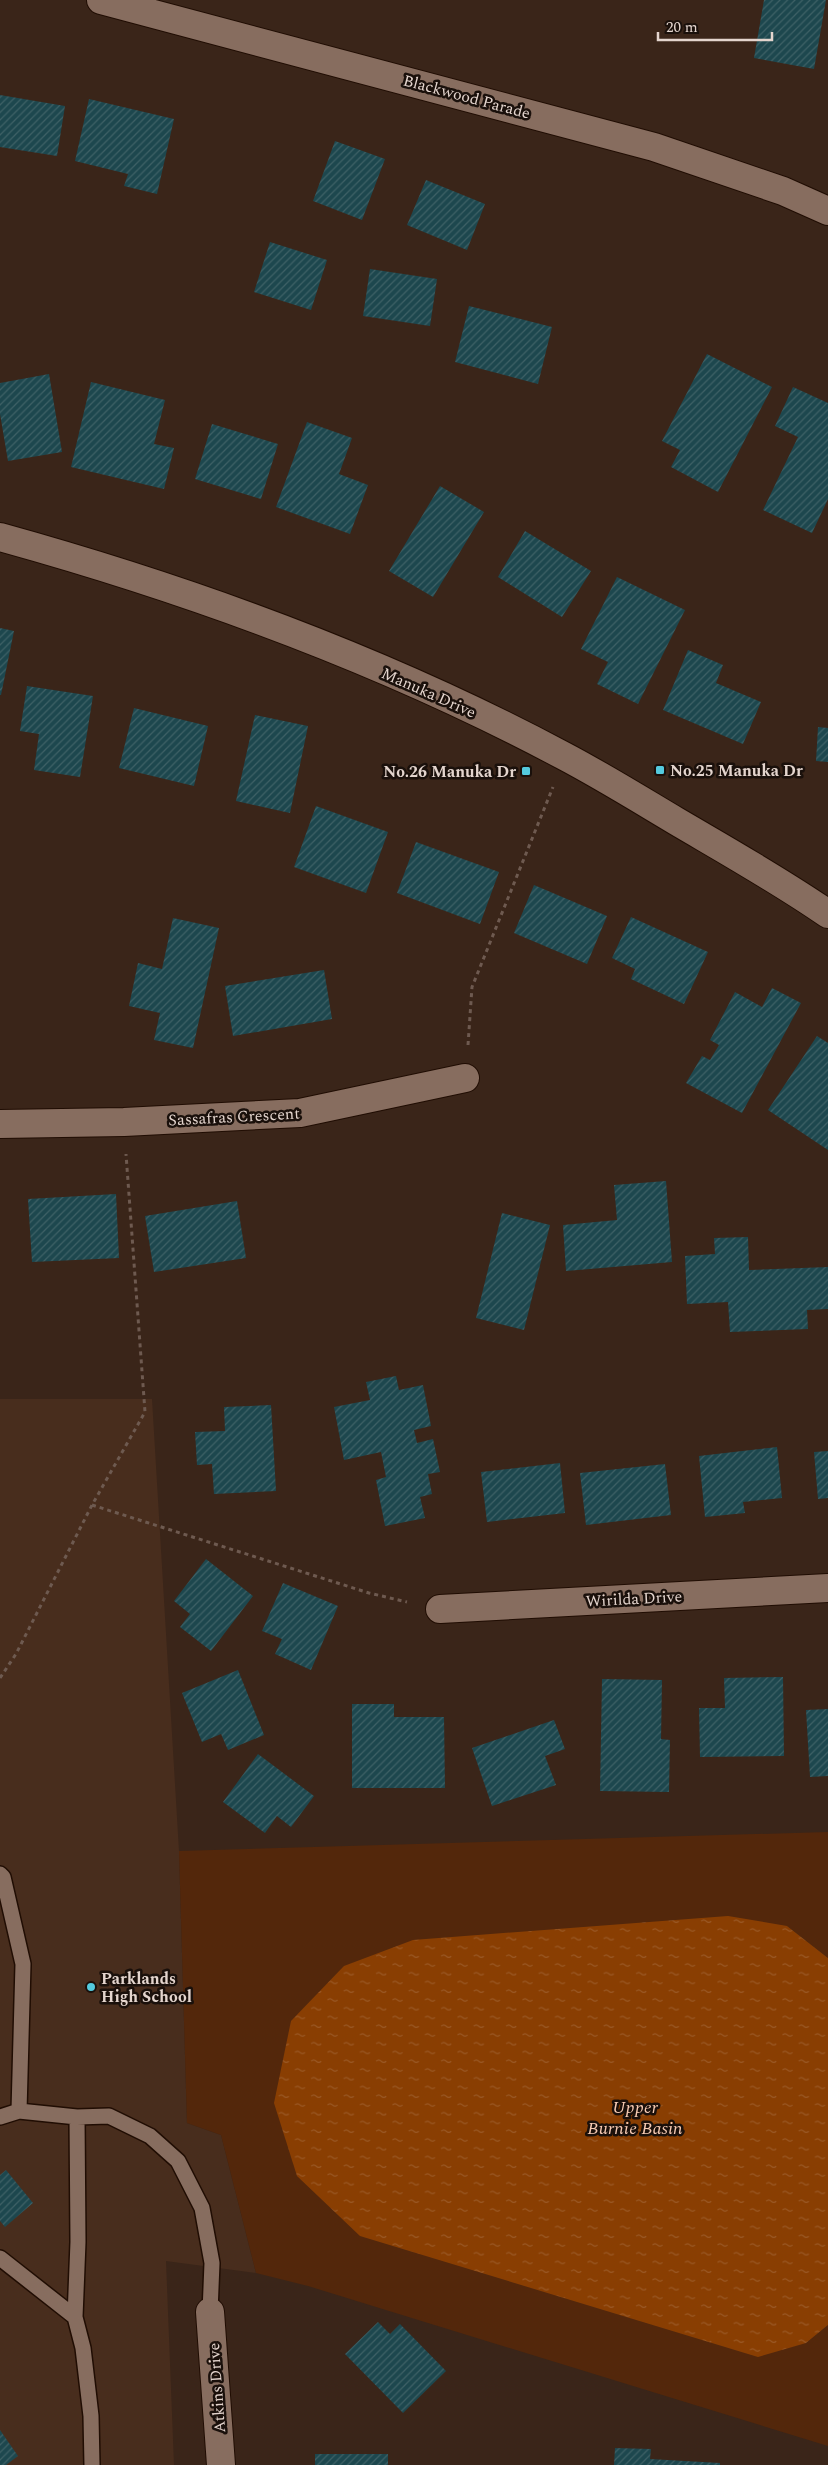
<svg xmlns="http://www.w3.org/2000/svg" width="828" height="2465" viewBox="0 0 828 2465" font-family="Spectral,serif">
<style>
.built{fill:#482d1d}
.grass{fill:#53270b}
.water{fill:url(#water-ripples)}
.building{fill:url(#building-hatch)}
.lines{fill:none;stroke-linecap:round;stroke-linejoin:round}
.service-casing{stroke:#200d03;stroke-width:18}
.minor-casing{stroke:#200d03;stroke-width:30}
.path{stroke:#6e5a50;stroke-width:3;stroke-dasharray:4 4;stroke-linecap:butt}
.service{stroke:#876d5f;stroke-width:15}
.minor{stroke:#876d5f;stroke-width:28}
.poi-dot{fill:#54cade;stroke:#1a100b;stroke-width:2}
.labels{text-anchor:middle;stroke-width:5;stroke-linejoin:round;paint-order:stroke}
.street-label{font-size:16px;fill:#e4d5ce;stroke:#1a100b}
.poi-label{font-size:16px;font-weight:bold;fill:#e4d5ce;stroke:#1a100b;text-anchor:start}
.water-label{font-size:18px;font-style:italic;fill:#f7cbb3;stroke:#1a100b}
</style>
<defs>
<pattern id="water-ripples" width="26" height="14" patternUnits="userSpaceOnUse" patternTransform="scale(1.25)"><rect width="26" height="14" fill="#893e02"/><path d="M2 4q2-2 4 0t4 0M15 11q2-2 4 0t4 0" fill="none" stroke="#9a5926"/></pattern>
<pattern id="building-hatch" width="6" height="6" patternUnits="userSpaceOnUse" patternTransform="scale(1.25)"><rect width="6" height="6" fill="#1d474e"/><path d="M-1 1l2-2M0 6l6-6M5 7l2-2" fill="none" stroke="#3e6166"/></pattern>
</defs>
<rect width="100%" height="100%" fill="#3a2519"/>
<!-- built -->
<path class="built" d="M 0,1399 L 152,1399 L 179,1851 L 187,2123 L 221,2135 L 256,2273 L 166,2261 L 174,2465 L 0,2465 Z"/>
<!-- grass -->
<path class="grass" d="M 828,1832 L 828,1958 L 787,1926 L 806,2343 L 828,2325 L 828,2446 L 308,2286 L 256,2273 L 221,2135 L 187,2123 L 179,1851 Z"/>
<!-- water -->
<path class="water" d="M 728,1916 L 787,1926 L 828,1958 L 828,2325 L 806,2343 L 758,2357 L 360,2236 L 297,2176 L 274,2103 L 291,2021 L 344,1966 L 413,1940 Z"/>
<!-- building -->
<path class="building" d="M 764,0 L 826,0 L 814,69 L 754,58 Z
M 0,95 L 65,106 L 57,156 L 0,147 Z
M 89,99 L 174,119 L 157,194 L 124,186 L 128,174 L 75,161 Z
M 335,141 L 385,159 L 362,220 L 313,201 Z
M 426,180 L 485,204 L 467,250 L 407,225 Z
M 270,242 L 327,260 L 311,310 L 254,292 Z
M 370,269 L 437,279 L 430,326 L 363,316 Z
M 469,306 L 552,327 L 538,384 L 455,362 Z
M 707,354 L 772,387 L 718,492 L 671,467 L 680,450 L 662,441 Z
M 49,374 L 62,452 L 8,461 L 0,414 L 0,383 Z
M 91,382 L 165,400 L 154,444 L 174,448 L 164,489 L 71,467 Z
M 793,387 L 828,403 L 828,499 L 812,533 L 763,510 L 798,437 L 775,426 Z
M 307,422 L 352,438 L 339,474 L 368,485 L 350,534 L 276,507 Z
M 212,424 L 278,444 L 261,499 L 195,479 Z
M 440,486 L 484,512 L 433,597 L 389,571 Z
M 525,531 L 591,571 L 562,617 L 498,577 Z
M 617,577 L 685,610 L 638,704 L 597,684 L 608,662 L 581,649 Z
M 0,628 L 14,631 L 1,695 L 0,695 Z
M 688,650 L 723,665 L 716,683 L 761,702 L 743,744 L 663,710 Z
M 27,686 L 93,696 L 80,777 L 34,770 L 39,734 L 20,731 Z
M 134,708 L 208,726 L 194,786 L 119,768 Z
M 255,715 L 308,726 L 290,813 L 236,801 Z
M 818,727 L 828,728 L 828,762 L 816,761 Z
M 316,806 L 388,832 L 366,893 L 294,867 Z
M 416,842 L 499,872 L 480,924 L 397,893 Z
M 534,885 L 607,916 L 587,964 L 514,933 Z
M 631,917 L 708,952 L 684,1004 L 631,979 L 635,969 L 612,958 Z
M 173,918 L 219,928 L 193,1048 L 154,1040 L 160,1013 L 129,1006 L 138,963 L 162,969 Z
M 324,970 L 332,1019 L 233,1036 L 225,986 Z
M 772,988 L 801,1003 L 742,1113 L 686,1083 L 702,1056 L 710,1060 L 719,1045 L 710,1040 L 735,992 L 762,1007 Z
M 817,1036 L 828,1043 L 828,1150 L 768,1110 Z
M 666,1181 L 672,1262 L 566,1271 L 563,1225 L 617,1220 L 614,1185 Z
M 116,1194 L 119,1258 L 32,1262 L 28,1199 Z
M 237,1201 L 246,1258 L 154,1272 L 145,1216 Z
M 502,1213 L 550,1225 L 524,1330 L 476,1318 Z
M 748,1237 L 749,1270 L 828,1267 L 828,1309 L 807,1310 L 808,1329 L 730,1332 L 728,1302 L 687,1304 L 685,1256 L 715,1254 L 714,1238 Z
M 396,1376 L 399,1390 L 423,1385 L 431,1426 L 414,1430 L 417,1443 L 433,1439 L 440,1472 L 428,1474 L 432,1494 L 420,1497 L 425,1518 L 385,1526 L 376,1480 L 386,1477 L 381,1452 L 344,1460 L 334,1407 L 370,1400 L 366,1382 Z
M 271,1405 L 276,1491 L 214,1494 L 212,1464 L 197,1465 L 195,1432 L 225,1431 L 224,1407 Z
M 777,1447 L 782,1498 L 743,1502 L 745,1513 L 705,1517 L 699,1456 Z
M 828,1451 L 828,1498 L 818,1499 L 814,1452 Z
M 560,1463 L 565,1513 L 487,1522 L 481,1472 Z
M 665,1464 L 671,1515 L 586,1525 L 580,1473 Z
M 206,1559 L 253,1596 L 211,1651 L 180,1627 L 190,1614 L 174,1601 Z
M 283,1583 L 338,1606 L 311,1670 L 275,1654 L 282,1639 L 262,1631 Z
M 238,1670 L 264,1735 L 228,1750 L 221,1734 L 202,1742 L 182,1693 Z
M 783,1677 L 784,1756 L 700,1757 L 699,1708 L 725,1708 L 724,1678 Z
M 602,1679 L 662,1680 L 661,1739 L 670,1740 L 669,1792 L 600,1791 Z
M 352,1704 L 394,1704 L 394,1717 L 444,1717 L 445,1788 L 352,1788 Z
M 828,1709 L 828,1776 L 810,1777 L 806,1710 Z
M 554,1720 L 565,1749 L 545,1756 L 556,1785 L 492,1806 L 472,1748 Z
M 258,1754 L 314,1796 L 291,1827 L 277,1816 L 265,1833 L 223,1802 Z
M 6,2170 L 33,2203 L 5,2227 L 0,2221 L 0,2175 Z
M 378,2322 L 390,2334 L 400,2324 L 446,2371 L 403,2413 L 345,2354 Z
M 0,2430 L 18,2456 L 6,2465 L 0,2465 Z
M 615,2448 L 651,2449 L 650,2459 L 720,2463 L 720,2465 L 614,2465 Z
M 315,2454 L 388,2454 L 388,2465 L 315,2465 Z"/>
<g class="lines">
<defs>
<path id="service" d="M 0,1874 L 3,1877 L 23,1964 L 19,2111
M 0,2117 L 19,2111 L 77,2117 L 109,2116 L 150,2136 L 178,2161 L 202,2208 L 212,2263 L 210,2312
M 77,2117 L 78,2242 L 75,2317 L 83,2348 L 91,2416 L 92,2465
M 0,2258 L 75,2317"/>
<path id="minor" d="M 101,0 L 654,147 L 783,191 L 828,211
M 0,537 C 195,591 386,661 564,756 C 602,776 639,799 676,821 C 727,851 779,880 828,914
M 0,1124 L 124,1122 L 300,1113 L 465,1078
M 440,1609 L 828,1588
M 210,2312 L 221,2465"/>
</defs>
<!-- service casing -->
<use href="#service" class="service-casing"/>
<!-- minor casing -->
<use href="#minor" class="minor-casing"/>
<!-- path -->
<path class="path" d="M 468,1045 L 472,987 L 553,787
M 92,1505 L 369,1593 L 407,1602
M 0,1678 L 16,1654 L 92,1505 L 145,1412 L 126,1154"/>
<!-- service -->
<use href="#service" class="service"/>
<!-- minor -->
<use href="#minor" class="minor"/>
</g>
<!-- markers -->
<g class="poi-dot">
<rect x="655" y="765" width="10" height="10" rx="2.5"/>
<rect x="521" y="766" width="10" height="10" rx="2.5"/>
<circle cx="91" cy="1987" r="5"/>
</g>
<g class="labels">
<!-- street labels -->
<g class="street-label">
<text transform="translate(467 96) rotate(15)" y="6">Blackwood Parade</text>
<text transform="translate(429 692) rotate(24)" y="6">Manuka Drive</text>
<text transform="translate(234 1116) rotate(-3)" y="6">Sassafras Crescent</text>
<text transform="translate(634 1598) rotate(-3)" y="6">Wirilda Drive</text>
<text transform="translate(216 2388) rotate(-94)" y="6">Atkins Drive</text>
</g>
<!-- poi labels -->
<g class="poi-label">
<text x="670" y="776">No.25 Manuka Dr</text>
<text x="516" y="777" text-anchor="end">No.26 Manuka Dr</text>
<text x="101" y="1984">Parklands<tspan x="101" dy="18">High School</tspan></text>
</g>
<!-- water labels -->
<g class="water-label">
<text x="635" y="2113">Upper<tspan x="635" dy="21">Burnie Basin</tspan></text>
</g>
</g>
<!-- scale -->
<path d="M658 32v8h114v-8" fill="none" stroke="#e4d5ce" stroke-width="2.5"/>
<text x="666" y="32" font-size="15" fill="#e4d5ce" stroke="#1a100b" stroke-width="4" paint-order="stroke">20 m</text>
</svg>
